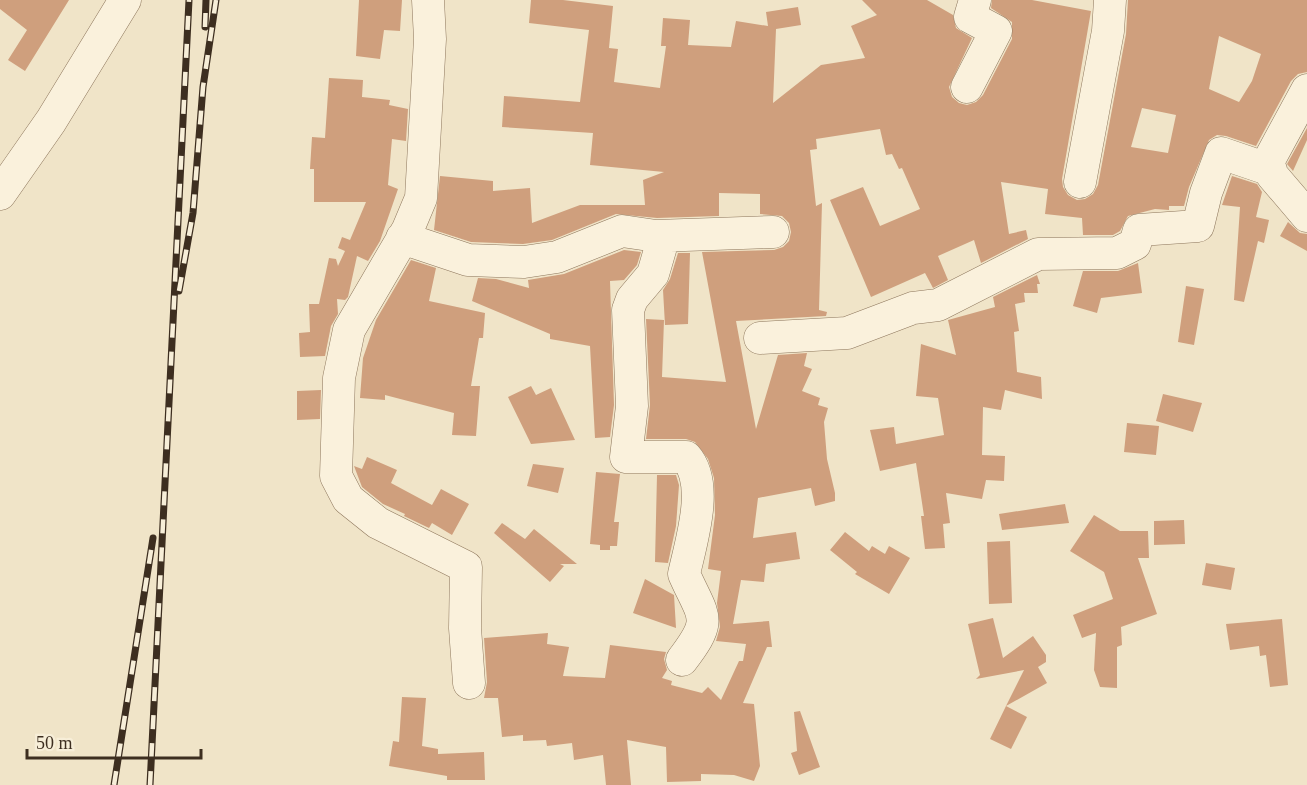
<svg xmlns="http://www.w3.org/2000/svg" width="1307" height="785" viewBox="0 0 1307 785" font-family="'Times New Roman',serif">
<style>
.building{fill:#cf9f7d;fill-rule:evenodd}
.lines{fill:none;stroke-linecap:round;stroke-linejoin:round}
.minor-casing{stroke:#8d765c;stroke-width:33}
.minor{stroke:#faf1dc;stroke-width:32}
.rail-casing{stroke:#3d2e20;stroke-width:7}
.rail{stroke:#f7eed8;stroke-width:4.5;stroke-dasharray:14;stroke-linecap:butt}
</style>
<rect width="100%" height="100%" fill="#f0e4c8"/>
<!-- building -->
<path class="building" d="M 0,0 L 69,0 L 25,71 L 8,60 L 27,30 L 0,9 Z
M 359,0 L 402,0 L 400,31 L 384,30 L 380,59 L 356,56 Z
M 531,0 L 563,0 L 613,6 L 609,48 L 618,49 L 614,82 L 660,88 L 666,46 L 661,46 L 663,18 L 690,20 L 688,45 L 731,47 L 736,21 L 768,26 L 766,12 L 798,7 L 801,25 L 776,29 L 773,103 L 821,65 L 865,58 L 851,26 L 877,15 L 862,0 L 927,0 L 953,15 L 956,28 L 972,38 L 949,87 L 952,97 L 959,103 L 967,105 L 976,102 L 983,95 L 1012,39 L 1012,22 L 991,8 L 992,0 L 1032,0 L 1091,11 L 1062,179 L 1063,187 L 1068,195 L 1077,200 L 1085,199 L 1093,194 L 1098,185 L 1126,34 L 1128,0 L 1307,0 L 1307,72 L 1298,74 L 1291,81 L 1256,146 L 1226,136 L 1217,135 L 1209,140 L 1189,187 L 1184,206 L 1169,206 L 1169,210 L 1155,209 L 1128,216 L 1120,231 L 1113,235 L 1083,235 L 1082,218 L 1045,214 L 1048,189 L 1001,182 L 1009,234 L 1026,230 L 1028,239 L 981,263 L 974,240 L 938,256 L 948,280 L 933,288 L 925,273 L 871,297 L 830,200 L 863,187 L 880,226 L 920,209 L 902,168 L 899,169 L 892,154 L 886,155 L 880,129 L 816,139 L 817,149 L 810,150 L 816,206 L 822,203 L 819,310 L 827,312 L 826,316 L 736,321 L 756,429 L 778,355 L 807,353 L 804,366 L 812,369 L 802,391 L 820,398 L 818,405 L 828,408 L 824,422 L 827,459 L 835,493 L 835,501 L 815,506 L 811,488 L 758,498 L 753,538 L 796,532 L 800,559 L 766,564 L 764,582 L 741,580 L 733,624 L 769,621 L 772,647 L 767,647 L 743,703 L 754,704 L 760,766 L 754,781 L 734,775 L 701,774 L 701,781 L 667,782 L 666,747 L 627,740 L 631,785 L 606,785 L 603,755 L 574,760 L 572,743 L 547,746 L 546,740 L 523,741 L 523,735 L 502,737 L 498,698 L 484,698 L 487,682 L 484,638 L 548,633 L 547,644 L 569,647 L 563,676 L 605,678 L 610,645 L 666,652 L 664,659 L 667,670 L 662,678 L 672,681 L 671,685 L 702,693 L 708,687 L 721,700 L 739,661 L 743,661 L 746,644 L 716,641 L 720,627 L 717,603 L 721,571 L 708,569 L 715,515 L 714,478 L 708,459 L 695,442 L 686,439 L 646,439 L 650,405 L 646,319 L 664,320 L 662,377 L 726,382 L 702,252 L 774,250 L 783,247 L 789,241 L 791,232 L 789,223 L 782,216 L 760,214 L 760,194 L 719,193 L 719,216 L 657,218 L 616,214 L 552,240 L 523,244 L 471,242 L 434,230 L 440,176 L 493,181 L 493,191 L 530,188 L 532,223 L 580,205 L 645,205 L 643,180 L 664,172 L 590,165 L 593,133 L 502,127 L 504,96 L 580,102 L 589,30 L 529,23 ZM 1219,36 L 1261,54 L 1252,81 L 1239,102 L 1209,89 ZM 1142,108 L 1176,115 L 1168,153 L 1131,147 Z
M 329,78 L 363,80 L 362,97 L 390,100 L 389,105 L 408,109 L 406,141 L 392,139 L 388,185 L 398,189 L 380,241 L 368,261 L 357,256 L 348,297 L 345,300 L 337,299 L 338,314 L 331,326 L 325,356 L 300,357 L 299,333 L 310,332 L 309,304 L 319,304 L 329,258 L 336,259 L 338,266 L 345,251 L 338,248 L 342,237 L 350,240 L 366,202 L 314,202 L 314,169 L 310,169 L 312,137 L 325,138 Z
M 1307,128 L 1307,140 L 1293,171 L 1287,164 Z
M 1232,176 L 1257,184 L 1262,192 L 1256,217 L 1269,220 L 1264,243 L 1258,241 L 1244,302 L 1234,300 L 1240,207 L 1222,205 Z
M 1288,222 L 1300,233 L 1307,234 L 1307,251 L 1280,236 Z
M 624,250 L 641,252 L 637,265 L 624,280 L 610,281 L 614,405 L 610,437 L 595,438 L 590,346 L 550,339 L 550,334 L 472,301 L 478,278 L 496,279 L 529,288 L 528,280 L 564,274 Z
M 678,253 L 690,253 L 688,324 L 665,325 L 663,290 L 670,279 Z
M 411,260 L 436,268 L 429,301 L 485,313 L 483,338 L 479,338 L 471,386 L 480,386 L 476,436 L 452,435 L 454,413 L 385,395 L 385,400 L 360,398 L 363,358 L 376,320 Z
M 1138,263 L 1142,293 L 1101,298 L 1097,313 L 1073,306 L 1083,271 L 1118,271 Z
M 1037,275 L 1040,284 L 1037,284 L 1038,293 L 1024,293 L 1025,302 L 1015,304 L 1019,331 L 1014,332 L 1017,372 L 1041,377 L 1042,399 L 1005,390 L 1001,410 L 983,407 L 982,455 L 1005,456 L 1004,481 L 986,480 L 982,499 L 946,493 L 950,523 L 943,524 L 945,548 L 925,549 L 921,516 L 924,516 L 916,463 L 880,471 L 870,430 L 894,427 L 896,444 L 944,435 L 938,398 L 916,396 L 921,344 L 956,355 L 948,320 L 995,307 L 993,297 Z
M 1186,286 L 1204,289 L 1194,345 L 1178,342 Z
M 531,386 L 536,395 L 551,388 L 575,440 L 531,444 L 508,397 Z
M 321,390 L 320,419 L 297,420 L 297,391 Z
M 1163,394 L 1202,403 L 1193,432 L 1156,421 Z
M 1127,423 L 1159,426 L 1156,455 L 1124,452 Z
M 367,457 L 397,470 L 391,483 L 432,505 L 441,489 L 469,504 L 452,535 L 432,523 L 429,528 L 404,516 L 405,514 L 383,504 L 362,487 L 354,466 L 362,469 Z
M 533,464 L 564,468 L 558,493 L 527,486 Z
M 596,472 L 620,474 L 614,522 L 619,522 L 617,546 L 610,546 L 610,550 L 600,550 L 600,545 L 590,544 Z
M 657,475 L 676,475 L 679,485 L 676,526 L 668,563 L 655,562 Z
M 1065,504 L 1069,523 L 1002,530 L 999,514 Z
M 1094,515 L 1120,531 L 1148,531 L 1149,558 L 1138,558 L 1157,614 L 1121,627 L 1122,645 L 1117,647 L 1117,688 L 1100,687 L 1094,670 L 1096,633 L 1082,638 L 1073,615 L 1113,599 L 1104,572 L 1070,551 Z
M 1184,520 L 1185,544 L 1154,545 L 1154,521 Z
M 502,523 L 525,539 L 534,529 L 577,564 L 560,564 L 564,566 L 550,582 L 494,533 Z
M 845,532 L 869,551 L 872,546 L 885,554 L 889,546 L 910,558 L 889,594 L 855,574 L 857,572 L 830,550 Z
M 1010,541 L 1012,603 L 989,604 L 987,542 Z
M 1206,563 L 1235,568 L 1231,590 L 1202,585 Z
M 645,579 L 674,595 L 676,628 L 633,613 Z
M 993,618 L 1003,658 L 1033,636 L 1046,655 L 1046,662 L 1038,667 L 1047,683 L 1006,706 L 1024,670 L 976,679 L 980,675 L 968,624 Z
M 1282,619 L 1288,685 L 1270,687 L 1266,655 L 1260,656 L 1259,646 L 1230,650 L 1226,624 Z
M 402,697 L 426,698 L 422,746 L 438,749 L 438,754 L 484,752 L 485,780 L 447,780 L 447,776 L 389,766 L 393,741 L 399,742 Z
M 1006,706 L 1027,717 L 1011,749 L 990,739 Z
M 800,711 L 820,767 L 799,775 L 791,753 L 797,751 L 794,712 Z"/>
<g class="lines">
<defs>
<path id="minor" d="M 428,0 L 430,39 L 421,198 L 408,229 L 349,330 L 339,378 L 336,476 L 348,499 L 378,523 L 466,567 L 465,628 L 469,683
M 967,87 L 996,31 L 970,17 L 975,0
M 1307,90 L 1268,162 L 1272,175 L 1307,216
M 1080,182 L 1108,31 L 1110,0
M 0,194 L 51,121 L 125,0
M 664,236 L 653,274 L 632,299 L 628,310 L 632,406 L 626,457 L 686,457 C 710,484 691,542 684,574 C 704,619 714,618 682,660
M 402,238 L 468,260 L 524,262 L 557,257 L 622,231 L 656,236 L 773,232
M 760,338 L 847,333 L 913,308 L 938,305 L 1038,254 L 1117,253 L 1135,244 L 1139,230 L 1198,226 L 1206,193 L 1221,153 L 1271,170"/>
</defs>
<!-- minor casing -->
<use href="#minor" class="minor-casing"/>
<!-- minor -->
<use href="#minor" class="minor"/>
<defs>
<path id="rail" d="M 205,27 L 206,0
M 179,291 L 193,213 L 203,87 L 216,0
M 114,785 L 153,538
M 150,785 L 189,0"/>
</defs>
<!-- rail casing -->
<use href="#rail" class="rail-casing"/>
<!-- rail -->
<use href="#rail" class="rail"/>
</g>
<!-- scale -->
<path d="M27 749v9h174v-9" fill="none" stroke="#3d2e20" stroke-width="3"/>
<text x="36" y="749" font-size="18" fill="#3d2e20" stroke="#f7eed8" stroke-width="4.5" paint-order="stroke">50 m</text>
</svg>
